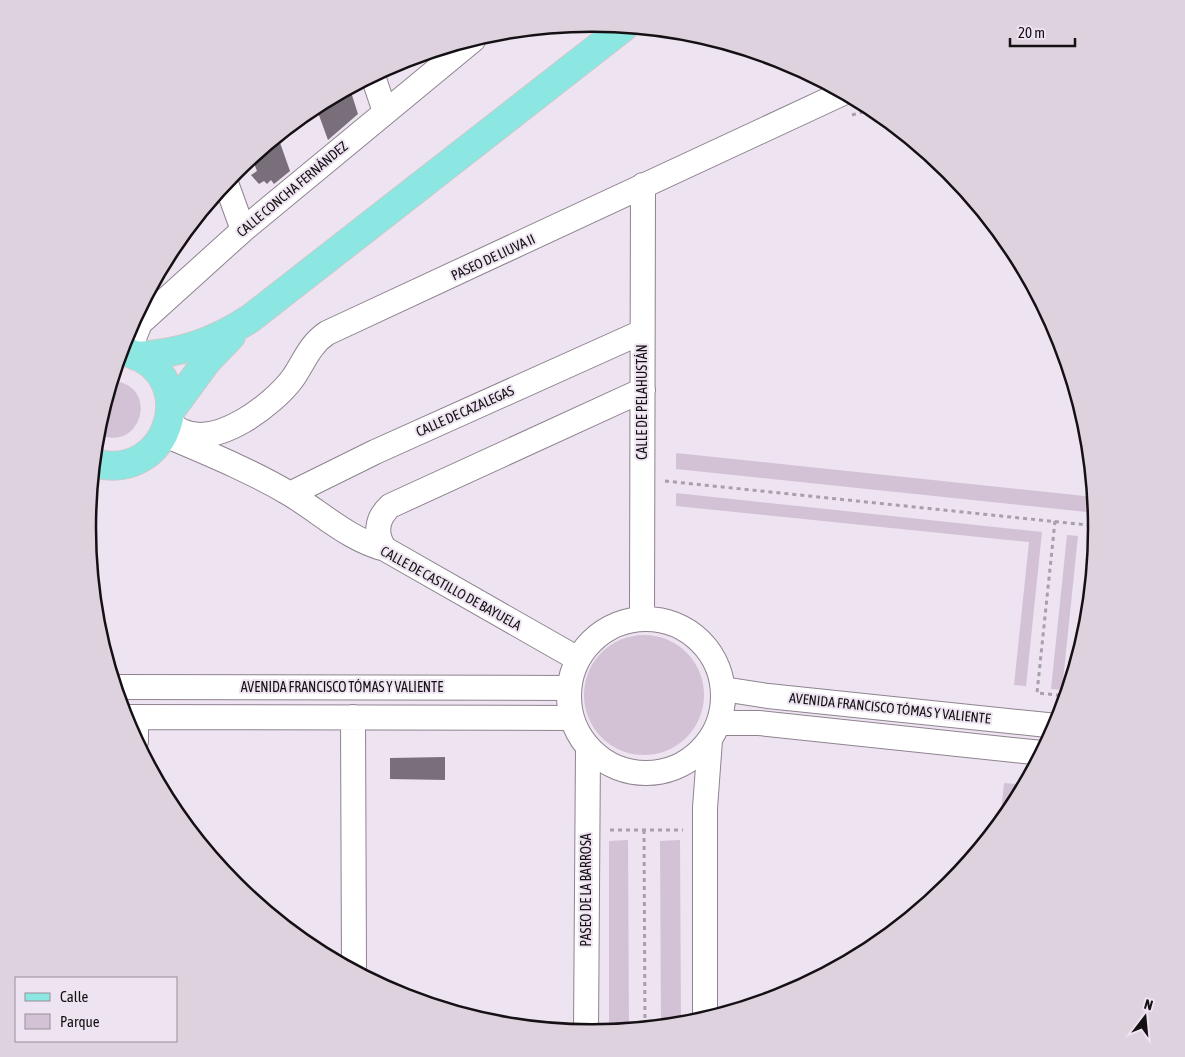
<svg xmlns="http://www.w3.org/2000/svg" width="1185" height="1057" viewBox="0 0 1185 1057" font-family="'Asap Condensed',sans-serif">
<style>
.green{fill:#d3c2d5}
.building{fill:#796f7a}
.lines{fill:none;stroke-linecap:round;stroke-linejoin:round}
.minor-casing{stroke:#8e838f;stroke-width:26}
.major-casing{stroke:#cbcacb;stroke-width:30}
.path{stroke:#a89faa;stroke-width:3;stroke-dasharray:4 4;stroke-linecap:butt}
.minor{stroke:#fff;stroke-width:24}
.major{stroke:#8ce7e2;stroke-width:28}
.labels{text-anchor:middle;stroke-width:4;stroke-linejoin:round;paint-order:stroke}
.street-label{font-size:14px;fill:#141014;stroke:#eee3f0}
.rim{fill:none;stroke:#141014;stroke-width:2.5}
</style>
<rect width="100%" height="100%" fill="#eee3f0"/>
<!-- green -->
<path class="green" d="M 112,381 C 162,384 140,457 97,433 Z
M 676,453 L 1094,497 L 1096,513 L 676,469 Z
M 676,493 L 1042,532 L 1026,686 L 1014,685 L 1029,542 L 676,506 Z
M 1067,535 L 1078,536 L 1062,690 L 1051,689 Z
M584 695a60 60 0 1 1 120 0a60 60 0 1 1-120 0Z
M 1004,783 L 1016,784 L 1014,805 L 1000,824 Z
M 628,840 L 629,1030 L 609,1032 L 609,841 Z
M 680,840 L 681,1025 L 661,1026 L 660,841 Z"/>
<!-- building -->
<path class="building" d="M 350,89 L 358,114 L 328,140 L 316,107 Z
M 278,137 L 290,171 L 274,184 L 271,180 L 267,184 L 264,181 L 259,184 L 251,175 L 257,171 L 252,158 Z
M 445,757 L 445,780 L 390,779 L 390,758 Z"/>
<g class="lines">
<defs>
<path id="minor" d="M 373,76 L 385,112
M 226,183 L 243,230
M 128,353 L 140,323 L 243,230 L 473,40
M 169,423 C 173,425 177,429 182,431 C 217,448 273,405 293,378 C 304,362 310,344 327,333 L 843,93
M 172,438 C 212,455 253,472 290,494 C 323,514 348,539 385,549 L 578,659
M 290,494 L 375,452 L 642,332
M 385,549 C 374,534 377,518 390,506 L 643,390
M569 696a77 77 0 1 1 154 0a77 77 0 1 1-154 0Z
M 642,619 L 643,185
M 116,687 L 569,688
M 723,689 L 768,696 L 1057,726
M 125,717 L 572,718
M 136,717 L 136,741
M 353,717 L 354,970
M 719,723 L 759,723 L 1042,753
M 705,1019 L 705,808 L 710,740
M 586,1033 L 588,747"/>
<path id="major" d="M 136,356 C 179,354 215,342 251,318 L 624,27
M 171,410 L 207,361 L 231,336
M 94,463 C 170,484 202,375 129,353"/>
</defs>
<!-- minor casing -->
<use href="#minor" class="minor-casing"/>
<!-- major casing -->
<use href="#major" class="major-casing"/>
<!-- path -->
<path class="path" d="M 852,115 L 872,109
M 665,481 L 1097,526
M 1055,521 L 1037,693 L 1067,696
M 1083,643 L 1095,525
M 610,830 L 683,830
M 644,830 L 645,1028"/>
<!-- minor -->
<use href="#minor" class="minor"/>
<!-- major -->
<use href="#major" class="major"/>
</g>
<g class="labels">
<!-- street labels -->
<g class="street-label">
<text transform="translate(292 189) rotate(-40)" y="5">CALLE CONCHA FERNÁNDEZ</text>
<text transform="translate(493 257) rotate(-25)" y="5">PASEO DE LIUVA II</text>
<text transform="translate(642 402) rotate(-90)" y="5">CALLE DE PELAHUSTÁN</text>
<text transform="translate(465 411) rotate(-24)" y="5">CALLE DE CAZALEGAS</text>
<text transform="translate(451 588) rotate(29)" y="5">CALLE DE CASTILLO DE BAYUELA</text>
<text x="342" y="692">AVENIDA FRANCISCO TÓMAS Y VALIENTE</text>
<text transform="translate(890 708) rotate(6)" y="5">AVENIDA FRANCISCO TÓMAS Y VALIENTE</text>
<text transform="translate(586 890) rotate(-90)" y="5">PASEO DE LA BARROSA</text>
</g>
</g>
<!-- crop -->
<path d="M0 0H1185V1057H0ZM96 528a496 496 0 1 1 992 0a496 496 0 1 1-992 0Z" fill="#ddd2de" fill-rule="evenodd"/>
<path class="rim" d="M96 528a496 496 0 1 1 992 0a496 496 0 1 1-992 0Z"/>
<!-- legend -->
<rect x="15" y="977" width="162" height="65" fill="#eee3f0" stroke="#978f98"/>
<rect x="25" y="993" width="25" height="8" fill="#8ce7e2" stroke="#978f98"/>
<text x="60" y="1002" font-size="15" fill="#141014">Calle</text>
<rect x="25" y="1014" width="25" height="15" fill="#d3c2d5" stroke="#978f98"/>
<text x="60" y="1027" font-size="15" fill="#141014">Parque</text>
<!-- north arrow -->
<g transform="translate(1145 1017) rotate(16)" stroke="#eee3f0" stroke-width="4" paint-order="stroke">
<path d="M0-4L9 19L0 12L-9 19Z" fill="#141014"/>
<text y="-8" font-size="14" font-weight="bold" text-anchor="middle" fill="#141014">N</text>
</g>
<!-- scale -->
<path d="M1010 38v8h65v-8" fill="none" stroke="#141014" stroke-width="2.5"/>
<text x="1018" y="38" font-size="15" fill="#141014" stroke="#eee3f0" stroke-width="4" paint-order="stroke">20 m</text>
</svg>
